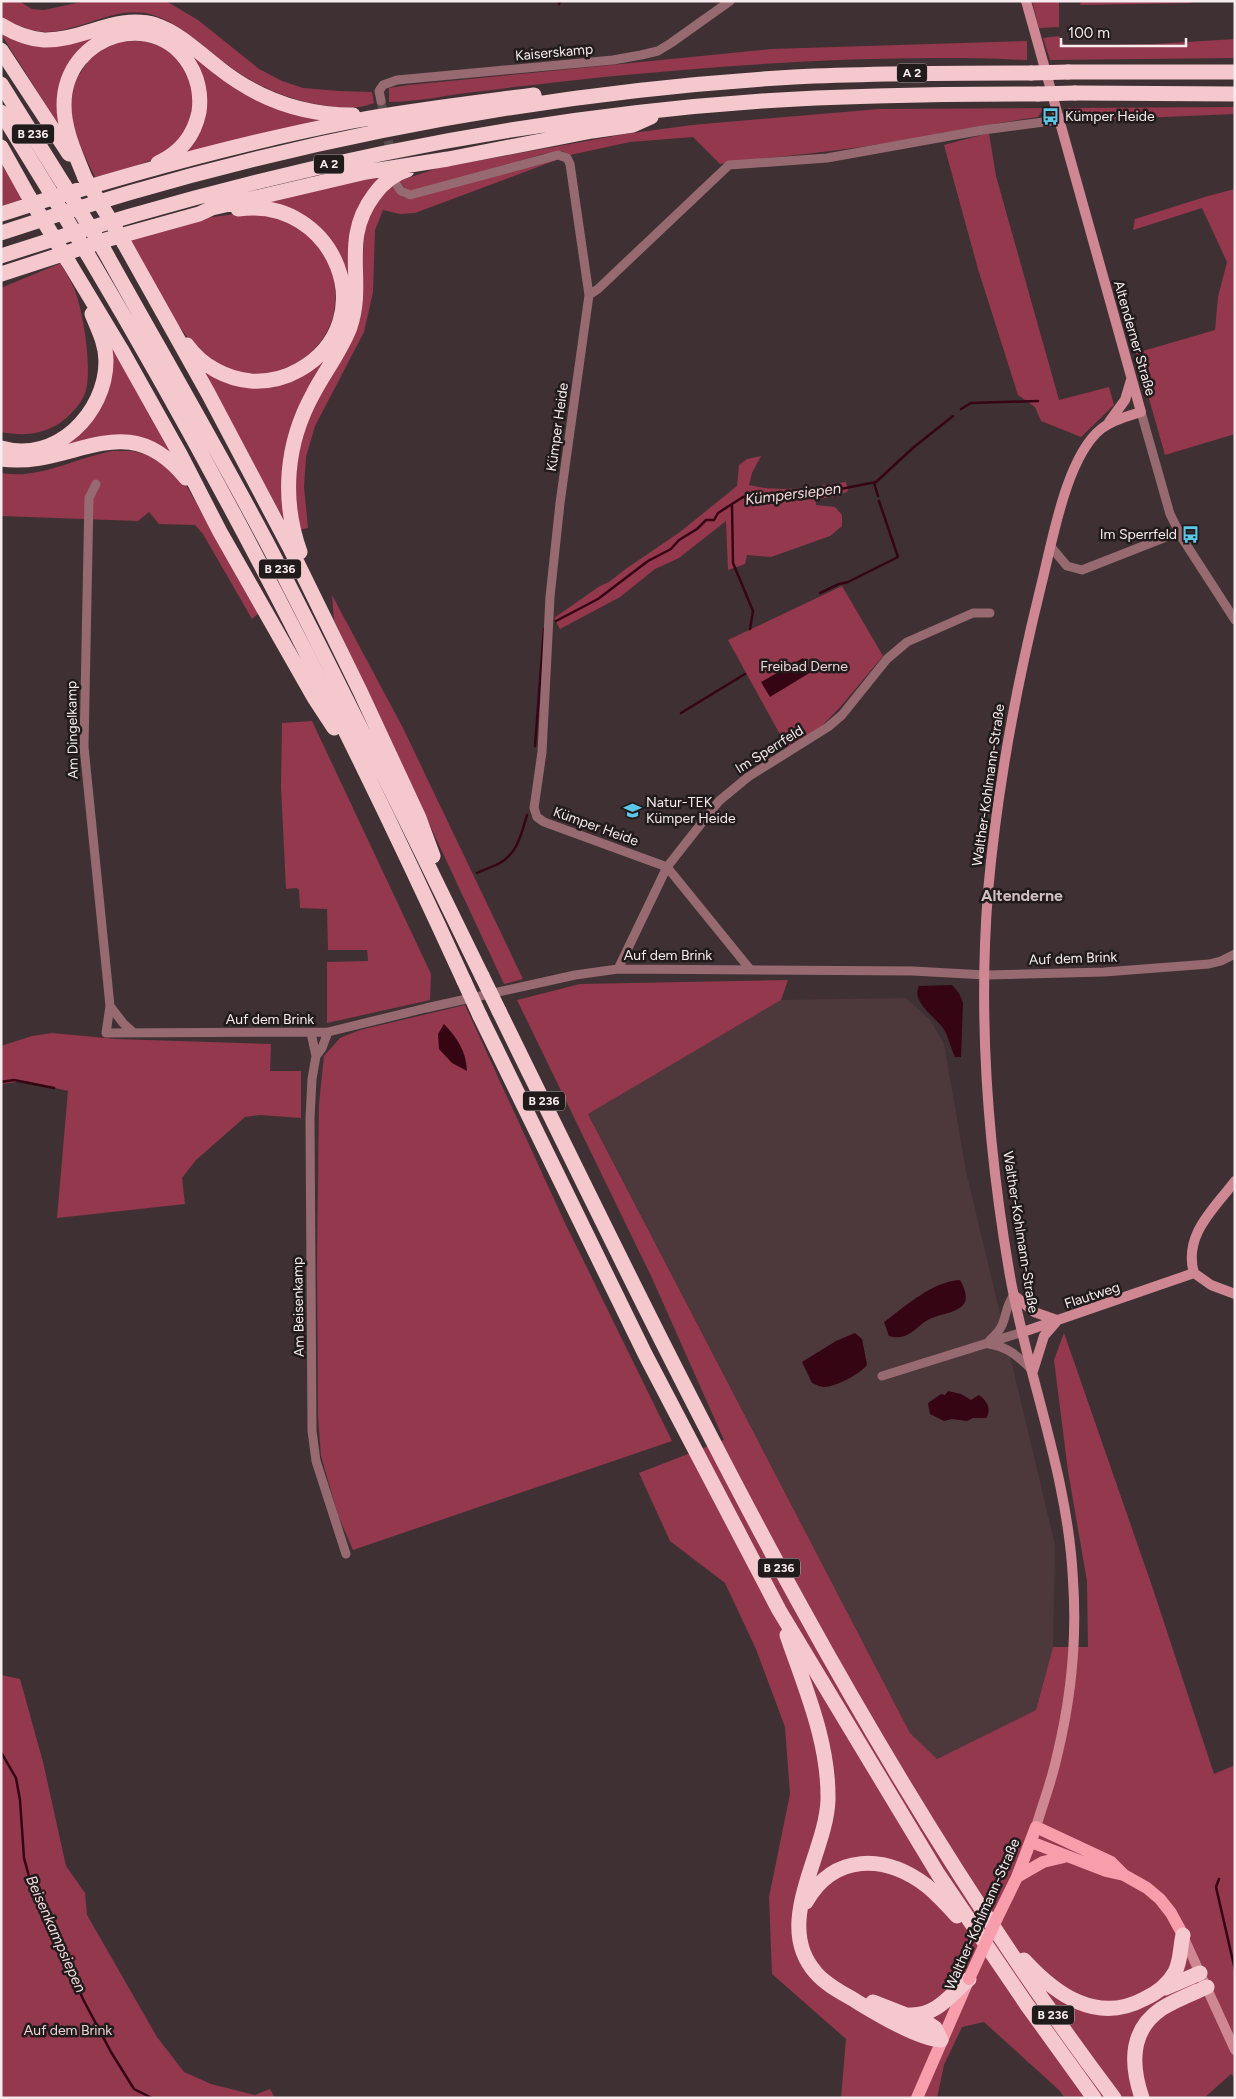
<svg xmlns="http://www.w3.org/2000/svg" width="1236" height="2099" viewBox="0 0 1236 2099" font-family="Figtree,sans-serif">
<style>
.built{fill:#4d383b}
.green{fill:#94384d}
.water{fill:#360513}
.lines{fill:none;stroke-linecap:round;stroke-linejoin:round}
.stream{stroke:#360513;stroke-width:2.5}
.street-tunnel{stroke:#5a4d4f;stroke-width:9;stroke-dasharray:9 4.5;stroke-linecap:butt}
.street{stroke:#976a71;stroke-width:9}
.secondary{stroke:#ce8793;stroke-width:10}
.primary{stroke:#f89dac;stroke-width:12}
.highway{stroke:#f5c8ce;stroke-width:15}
.primary-bridge{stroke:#f89dac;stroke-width:12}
.highway-bridge{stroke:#f5c8ce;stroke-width:15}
.labels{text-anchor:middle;stroke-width:5;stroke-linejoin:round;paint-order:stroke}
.shield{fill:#211b1c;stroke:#b6adae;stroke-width:1}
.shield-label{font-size:12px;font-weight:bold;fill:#f6eced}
.street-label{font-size:14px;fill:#f6eced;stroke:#211b1c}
.poi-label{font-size:14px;fill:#f6eced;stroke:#211b1c;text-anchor:start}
.park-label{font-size:14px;fill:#efd3d7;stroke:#211b1c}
.water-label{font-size:15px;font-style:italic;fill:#f6dadd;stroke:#211b1c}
.quarter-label{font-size:16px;font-weight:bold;fill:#d0bdc0;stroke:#211b1c}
</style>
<rect width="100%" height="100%" fill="#3f3133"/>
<!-- built -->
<path class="built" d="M 906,998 L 930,1020 L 944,1044 L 966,1171 L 1055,1545 L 1053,1647 L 1036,1710 L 937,1759 L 910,1733 L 588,1113 L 781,1000 Z"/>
<!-- green -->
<path class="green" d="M 1,1 L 19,1 L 32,9 L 44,10 L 86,1 L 166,1 L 198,20 L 259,69 L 282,81 L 303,88 L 339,91 L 372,92 L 374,103 C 356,110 341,108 322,105 C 284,99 252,84 222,61 C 199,43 184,27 156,16 C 118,2 81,33 44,32 C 28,31 15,24 1,17 Z
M 1032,1 L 1059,1 L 1059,27 L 1039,28 Z
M 1081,1 L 1192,1 L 1191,3 L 1080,5 Z
M 122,26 C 183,25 191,61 237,87 C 267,103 296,113 330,118 L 184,153 C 201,129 210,108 201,79 C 182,14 87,12 64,75 C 57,93 60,111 63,128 L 61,129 L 1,34 L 1,31 C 49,55 75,38 122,26 Z
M 1059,36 L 1065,46 L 1155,44 L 1235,39 L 1235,58 L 1050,60 L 1043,38 Z
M 142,41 C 151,43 162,46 170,52 C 202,77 199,123 171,149 C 157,162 114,172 95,177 C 83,151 65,120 72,89 C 74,82 79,75 83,69 C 89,57 101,46 115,43 C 123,41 133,41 142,41 Z
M 1027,41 L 1027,60 C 890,54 751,63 614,76 C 568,81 521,86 475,92 C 446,95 418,102 389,102 L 389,88 L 409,85 L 772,49 Z
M 1235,107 L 1235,114 L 1092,120 L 1067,116 L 1065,108 Z
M 1044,108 L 1038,117 C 979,125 920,138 861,147 C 814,154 767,157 720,164 L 693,137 L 630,142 L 570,155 L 562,151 L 543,154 L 412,191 L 407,190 L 399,181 L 438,168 L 625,134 L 692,125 L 879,109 Z
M 989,133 L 996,176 L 1059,400 L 1109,387 L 1114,405 L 1081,437 L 1041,421 L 1035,407 L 1018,395 L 978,269 L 944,145 Z
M 554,158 L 559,159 L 415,213 L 400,214 L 383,210 L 375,230 L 373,292 L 364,332 L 315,426 L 306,457 L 304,487 L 308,528 L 299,530 L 295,490 L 298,456 L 308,419 L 363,294 L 363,254 L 365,228 L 369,212 L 379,198 L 392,186 L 404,198 L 414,197 Z
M 1,163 L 23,199 L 1,206 Z
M 383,175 L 365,198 L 349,311 L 301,406 L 289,529 L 202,370 L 291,379 L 344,321 L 328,237 L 316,225 L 300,213 L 263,203 Z
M 1235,189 L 1235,434 L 1165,455 L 1136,353 L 1215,330 L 1218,297 L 1227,262 L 1202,208 L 1133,230 L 1135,219 L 1208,196 Z
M 235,214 C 261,214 294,217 312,238 C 316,242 319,249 323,254 C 326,259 331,264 333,270 C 335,275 334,283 335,289 C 342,352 270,396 215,363 C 179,341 150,276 129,239 L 205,218 Z
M 61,263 C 65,271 70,279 74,288 C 83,310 92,366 86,390 C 83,403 68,418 57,425 C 38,435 22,436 1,432 L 1,288 Z
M 110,343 L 171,452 C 124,423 94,438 45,453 L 77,434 Z
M 112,451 L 133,451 L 155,457 L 186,485 L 259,613 L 252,619 L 203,534 L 195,525 L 159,524 L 149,512 L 138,521 L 1,516 L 1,473 C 38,480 76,458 112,451 Z
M 761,456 L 752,473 L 749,485 C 781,493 814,487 846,482 L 848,491 C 838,498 826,496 816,501 L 816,505 L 835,507 L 842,515 L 842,526 L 830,536 L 771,557 L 747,555 L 745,564 L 728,570 L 726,521 L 679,558 L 655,569 L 620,597 L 560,629 L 554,618 L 600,586 L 609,582 L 627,568 L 680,532 L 737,486 L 739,465 L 747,459 Z
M 842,586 L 883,656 L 842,705 L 820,728 L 788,749 L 728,640 Z
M 332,595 L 403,728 L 523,979 L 504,984 L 334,620 Z
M 312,721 L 431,974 L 430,1000 L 327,1023 L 327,962 L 368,961 L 367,950 L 328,950 L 327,909 L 300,908 L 299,890 L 297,888 L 286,889 L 281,787 L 282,723 Z
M 788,980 L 781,1000 L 588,1114 L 910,1733 L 937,1759 L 1036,1710 L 1053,1647 L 1088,1647 L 1087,1581 L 1068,1471 L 1054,1360 L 1064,1333 L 1153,1589 L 1214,1774 L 1235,1765 L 1235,2078 L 1231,2074 L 1204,2098 L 1065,2098 L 1059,2090 L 984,2022 L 962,2027 L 944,2065 L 937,2098 L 841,2098 L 846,2039 L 772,1974 L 769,1897 L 790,1794 L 785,1727 L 756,1649 L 725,1583 L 670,1541 L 639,1473 L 724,1440 L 652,1278 L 517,1000 L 580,984 Z
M 465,1005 L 564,1221 L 672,1441 L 353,1550 L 338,1515 L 321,1456 L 318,1416 L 317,1258 L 319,1104 L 324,1056 L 340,1038 L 360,1030 Z
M 52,1033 L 116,1039 L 271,1044 L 270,1071 L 301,1071 L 301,1118 L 260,1115 L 245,1117 L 196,1160 L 182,1178 L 185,1204 L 57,1218 L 68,1091 L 25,1081 L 1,1084 L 1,1046 L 32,1036 Z
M 1,1675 L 20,1679 L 43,1762 L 66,1866 L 85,1893 L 87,1915 L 157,2037 L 184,2072 L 211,2084 L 255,2095 L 270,2089 L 275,2098 L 1,2098 Z"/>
<!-- water -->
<path class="water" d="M 803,658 L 811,672 L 770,697 L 761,682 Z
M 952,985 L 959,993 L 963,1003 L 961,1057 L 955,1057 C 951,1049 949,1039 945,1031 C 938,1018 910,1003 919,986 Z
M 444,1024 C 458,1039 466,1051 467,1071 L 452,1063 L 439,1049 L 438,1034 Z
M 960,1280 C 980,1315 944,1310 926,1321 C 913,1330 907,1341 889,1336 L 884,1322 C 906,1306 933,1281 960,1280 Z
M 855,1333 L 862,1339 L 867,1365 C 860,1374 835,1387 824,1387 C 820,1387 815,1384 812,1383 L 802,1362 L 836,1341 Z
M 948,1391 L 961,1394 L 971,1400 L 979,1395 C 987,1401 992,1409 986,1418 L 973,1418 L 967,1421 L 952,1419 L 944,1421 L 930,1414 L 928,1403 L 941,1394 L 945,1395 Z"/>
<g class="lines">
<!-- stream -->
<path class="stream" d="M 559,4 L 560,1
M 961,409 L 971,403 L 1038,401
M 874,483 L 878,496
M 732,505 L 733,563 L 753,611 L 750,629
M 820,593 L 839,584 L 848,582 L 898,557 L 879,501
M 556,621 L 598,599 L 648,561 L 671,549 L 679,540 L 697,529 L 706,520 L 714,520 L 718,513 L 743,497 L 810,495 L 876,482 L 914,447 L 953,416
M 681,713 L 745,674
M 535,746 L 544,629
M 477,873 C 485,869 490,868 496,865 C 517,856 521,835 527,815
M 1,1082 L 14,1080 L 54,1088
M 1,1752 L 16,1778 L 20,1800 L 24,1858 L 33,1891 L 84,2001 L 111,2052 L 134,2089 L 152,2098
M 1219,1879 L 1216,1887 L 1235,1970"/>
<!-- street-tunnel -->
<path class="street-tunnel" d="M 381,101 L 391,156"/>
<!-- street -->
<path class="street" d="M 381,101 L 379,91 L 383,85 L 397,80 L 613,60 L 641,55 L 658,51 L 671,43 L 730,1
M 396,184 L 401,191 L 410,195 L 558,155 L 567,158 L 570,164 L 589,295 L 560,503 L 550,597 L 542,752 L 534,808 L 537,817 L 544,822 L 667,867 L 749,968
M 589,295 L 598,289 L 729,165 L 827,158 L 983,130 L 1059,120
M 1141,412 L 1170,514 L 1182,538 L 1235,620
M 96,484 L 89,498 L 84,747 L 110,1006 L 106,1033 L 328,1032 L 426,1008 L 575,975 L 618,969 L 913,971 L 985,975 L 1104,972 L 1209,964 L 1221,961 L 1235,954
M 1051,547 L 1067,566 L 1082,570 L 1179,532
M 618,969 L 667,867 L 719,801 L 748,777 L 828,727 L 842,715 L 887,659 L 907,642 L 973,613 L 990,613
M 110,1006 L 123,1023 L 134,1033
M 311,1033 L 316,1056 L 312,1079 L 310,1118 L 312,1431 L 316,1461 L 346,1554
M 316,1056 L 322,1048 L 328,1032
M 990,1340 C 1010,1323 1001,1313 1014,1295
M 989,1344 C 1008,1347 1018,1356 1032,1370
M 882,1376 L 1023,1332"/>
<!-- secondary -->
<path class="secondary" d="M 1026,1 L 1141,412 C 1128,416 1112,420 1101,429 C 1066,457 1052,543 1041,586 C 1016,687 997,789 988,892 C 978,1020 988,1150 1010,1276 C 1028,1378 1068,1475 1073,1580 C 1077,1638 1071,1699 1057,1756 C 1052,1780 1043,1803 1036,1827
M 1109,422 L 1125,400 L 1131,380
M 1235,1181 C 1214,1209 1183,1235 1194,1273 L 1211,1285 L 1235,1294
M 1014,1295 L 1034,1312 L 1057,1320
M 1023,1332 L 1194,1273
M 1033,1371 L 1044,1336 L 1057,1321
M 1183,1936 L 1235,2050"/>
<!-- primary -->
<path class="primary" d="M 1031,1842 L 1106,1871 L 1124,1875 L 1147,1888 L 1160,1899 L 1171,1913 L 1183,1935
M 1017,1877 L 1043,1862 L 1064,1857
M 997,1918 L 1017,1877 L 1036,1827 L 1111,1862 L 1124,1875
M 917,2098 L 967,1983"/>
<!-- highway -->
<path class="highway" d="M 1,25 C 14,33 29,39 44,40 C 83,41 117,13 156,25 C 180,33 199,53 219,68 C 258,99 303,115 353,115
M 1,50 L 69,154
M 1068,72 L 1235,72
M 1,84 L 64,185
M 1075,93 L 1235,94
M 1,112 L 49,190
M 1,147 L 29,197
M 85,178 C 76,155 64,131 64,105 C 64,33 160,4 193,71 C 199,84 201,98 199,112 C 194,136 180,153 158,163
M 1,214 C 117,177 234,144 353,121 C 413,110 473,103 534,95
M 1,233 C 257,147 525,93 794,77 C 873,73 952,73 1031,73
M 124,243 L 208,393 L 290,548 L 360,691 L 419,818 L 433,856
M 104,250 C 158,347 214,443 266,541 C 341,685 411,831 482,976
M 88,255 C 227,489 351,733 464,981
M 1,256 C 249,174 502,119 762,101 C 854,95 946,94 1038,94
M 68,261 L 121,349 L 181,456 L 220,532 L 315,699 L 334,728
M 1,274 L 109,239 L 199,214 L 212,208 L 366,172 L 448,159 L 592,131 L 633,125 L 651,117
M 187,345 C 202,366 227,379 251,381 C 268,382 285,378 299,370 C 386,321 334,195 238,209
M 1,448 C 56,464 106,413 106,361 C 106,344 98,329 92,314
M 1,459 C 74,469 125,403 186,478
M 300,552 C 281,499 286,443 313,394 C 325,371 341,351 350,327 C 366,280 340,240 374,195 C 382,184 393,174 407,170
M 499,1011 C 682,1384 862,1764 1114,2098
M 480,1016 L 645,1354 L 779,1610 L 938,1874 L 1027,2005 L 1094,2098
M 787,1635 C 805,1688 829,1742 828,1800 C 826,1855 772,1924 816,1973 C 827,1986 845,1994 859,2003 C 879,2015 919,2039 941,2040
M 806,1902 C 834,1853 885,1854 927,1886 C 938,1895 948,1906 957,1916
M 1024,1960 C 1056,1995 1097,2024 1144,1999 C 1157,1993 1168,1985 1175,1972 C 1181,1961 1180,1947 1183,1935
M 1165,1988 L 1200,1973
M 873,2002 L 929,2024 L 935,2028 L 941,2040
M 910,2015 C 937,2016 950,1995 969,1979
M 1142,2098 C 1131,2066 1129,2031 1161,2009 C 1175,2000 1191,1994 1207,1987"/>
<!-- primary-bridge -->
<path class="primary-bridge" d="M 969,1979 L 997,1918"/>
<!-- highway-bridge -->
<path class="highway-bridge" d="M 1031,73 L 1068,72
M 1038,94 L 1075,93
M 85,178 L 124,243
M 64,185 L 104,250
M 49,190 L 88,255
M 29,197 L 68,261
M 482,976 L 499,1011
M 464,981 L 480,1016"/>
</g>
<!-- icons -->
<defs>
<symbol id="bus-bare" viewBox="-9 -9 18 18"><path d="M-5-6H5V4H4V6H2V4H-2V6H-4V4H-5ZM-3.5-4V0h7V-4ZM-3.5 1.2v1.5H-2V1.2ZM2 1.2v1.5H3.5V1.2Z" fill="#5cc7e7" stroke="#211b1c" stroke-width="2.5" paint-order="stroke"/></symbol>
<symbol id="school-bare" viewBox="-9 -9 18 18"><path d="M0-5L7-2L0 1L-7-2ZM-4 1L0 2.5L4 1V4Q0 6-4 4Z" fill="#5cc7e7" stroke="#211b1c" stroke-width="2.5" paint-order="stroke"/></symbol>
</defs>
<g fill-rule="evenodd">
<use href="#bus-bare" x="1038" y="104" width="25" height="25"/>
<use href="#bus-bare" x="1178" y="522" width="25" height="25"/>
<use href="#school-bare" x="620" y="798" width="25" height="25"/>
</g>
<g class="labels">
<!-- shield labels -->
<g class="shield">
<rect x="897" y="63.5" width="30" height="19" rx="4"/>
<rect x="12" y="124.5" width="42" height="19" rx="4"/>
<rect x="314" y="154.5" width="30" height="19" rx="4"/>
<rect x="259" y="559.5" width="42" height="19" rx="4"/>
<rect x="523" y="1091.5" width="42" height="19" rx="4"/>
<rect x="758" y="1558.5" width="42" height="19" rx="4"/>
<rect x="1032" y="2005.5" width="42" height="19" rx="4"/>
</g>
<g class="shield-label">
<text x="912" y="77">A 2</text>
<text x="33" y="138">B 236</text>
<text x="329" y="168">A 2</text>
<text x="280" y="573">B 236</text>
<text x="544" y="1105">B 236</text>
<text x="779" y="1572">B 236</text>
<text x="1053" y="2019">B 236</text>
</g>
<!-- street labels -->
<g class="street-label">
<text transform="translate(554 52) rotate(-5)" y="5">Kaiserskamp</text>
<text transform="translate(1135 338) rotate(74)" y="5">Altenderner Straße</text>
<text transform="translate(557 427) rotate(-82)" y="5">Kümper Heide</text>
<text transform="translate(72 730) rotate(-91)" y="5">Am Dingelkamp</text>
<text transform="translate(769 749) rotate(-32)" y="5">Im Sperrfeld</text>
<text transform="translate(988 785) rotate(-82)" y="5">Walther-Kohlmann-Straße</text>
<text transform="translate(596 826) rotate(20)" y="5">Kümper Heide</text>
<text x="668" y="960">Auf dem Brink</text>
<text transform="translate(1073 958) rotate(-2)" y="5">Auf dem Brink</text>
<text x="270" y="1024">Auf dem Brink</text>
<text transform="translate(1021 1232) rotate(81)" y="5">Walther-Kohlmann-Straße</text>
<text transform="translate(1092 1295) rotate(-18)" y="5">Flautweg</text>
<text transform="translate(298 1307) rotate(-91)" y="5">Am Beisenkamp</text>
<text transform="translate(982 1914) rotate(-66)" y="5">Walther-Kohlmann-Straße</text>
</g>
<!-- poi labels -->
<g class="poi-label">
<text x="1065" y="121">Kümper Heide</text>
<text x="1177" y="539" text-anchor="end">Im Sperrfeld</text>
<text x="646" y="807">Natur-TEK<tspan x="646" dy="16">Kümper Heide</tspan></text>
</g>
<!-- park labels -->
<g class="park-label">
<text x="804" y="671">Freibad Derne</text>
<text x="68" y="2035">Auf dem Brink</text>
</g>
<!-- water labels -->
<g class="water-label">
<text transform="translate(793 494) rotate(-7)" y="5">Kümpersiepen</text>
<text transform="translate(56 1934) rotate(66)" y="5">Beisenkampsiepen</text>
</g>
<!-- quarter labels -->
<g class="quarter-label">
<text x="1022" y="901">Altenderne</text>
</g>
</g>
<!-- border -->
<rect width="1236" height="2099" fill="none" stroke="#f6eced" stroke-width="5"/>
<!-- scale -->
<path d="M1061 38v8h125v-8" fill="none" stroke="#f6eced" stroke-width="2.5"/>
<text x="1068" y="38" font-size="15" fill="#f6eced" stroke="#211b1c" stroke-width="4" paint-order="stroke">100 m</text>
</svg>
